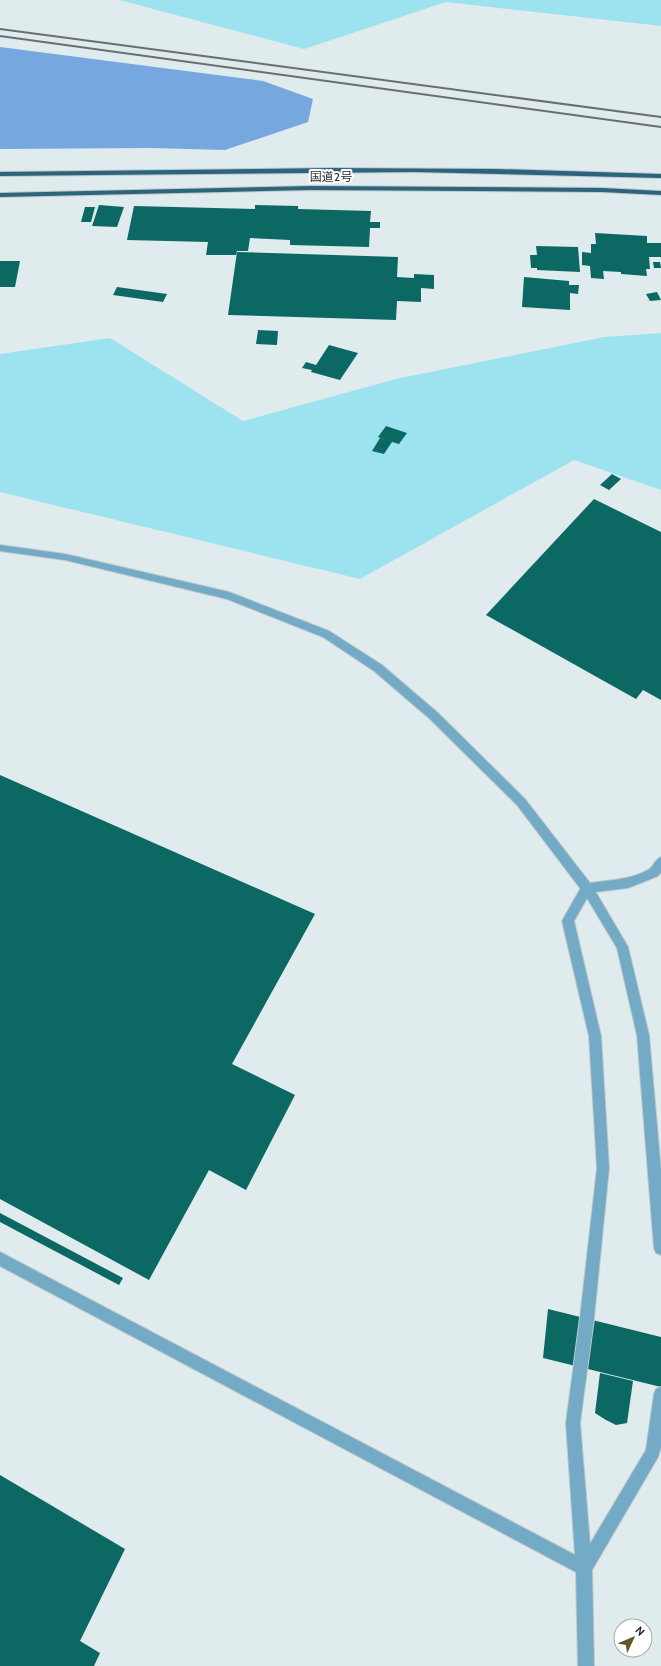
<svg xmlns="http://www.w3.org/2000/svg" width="661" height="1666" viewBox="0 0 661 1666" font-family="Cabin,'Noto Sans JP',sans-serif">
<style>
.green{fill:#9de3ef}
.water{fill:#77a7df}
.building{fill:#0c6863}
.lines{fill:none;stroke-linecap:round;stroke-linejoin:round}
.service-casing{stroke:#bfc8ca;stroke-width:2}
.minor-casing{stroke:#bfc8ca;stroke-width:2}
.trunk-casing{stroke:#bfc8ca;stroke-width:2}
.service{fill:#73aac6;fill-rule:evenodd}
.minor{fill:#73aac6;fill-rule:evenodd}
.trunk{fill:#2c647e;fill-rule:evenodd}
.rail{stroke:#686f70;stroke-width:2}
.labels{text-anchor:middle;stroke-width:4;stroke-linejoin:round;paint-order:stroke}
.far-street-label{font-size:12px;fill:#272b2c;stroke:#fff}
</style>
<rect width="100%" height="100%" fill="#e0ebed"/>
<!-- green -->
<path class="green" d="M 119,0 L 661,0 L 661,26 L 446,2 L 304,49 Z
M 661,333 L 661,490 L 574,460 L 360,579 L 0,492 L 0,354 L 110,338 L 243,421 L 396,379 L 604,337 Z"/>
<!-- water -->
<path class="water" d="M 0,47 L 263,81 L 313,99 L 308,122 L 225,150 L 151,148 L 0,149 Z"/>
<!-- building -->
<path class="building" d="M 99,205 L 124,207 L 117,227 L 92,226 Z
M 255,205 L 298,206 L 298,209 L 371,211 L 370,222 L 380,222 L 380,228 L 370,228 L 369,247 L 290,245 L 290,240 L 250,238 L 248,251 L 237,251 L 236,255 L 206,255 L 208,242 L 127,240 L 134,206 L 255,209 Z
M 85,207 L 95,207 L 91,222 L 81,222 Z
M 595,233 L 647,236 L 647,243 L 661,243 L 661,257 L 649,257 L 650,269 L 646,269 L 647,276 L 621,274 L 621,272 L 603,271 L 604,279 L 591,278 L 590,266 L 582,265 L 582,252 L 591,253 L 591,244 L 596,244 Z
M 536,246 L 578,247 L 580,272 L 537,270 L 537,268 L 531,268 L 530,255 L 537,255 Z
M 237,252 L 398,257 L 397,277 L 414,278 L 414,274 L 434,275 L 434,289 L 421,288 L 421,302 L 397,301 L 396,320 L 228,315 Z
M 0,261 L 20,261 L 15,287 L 0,287 Z
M 653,262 L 660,262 L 661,268 L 654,268 Z
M 524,277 L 569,281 L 569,285 L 579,285 L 578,294 L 570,293 L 570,310 L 522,307 Z
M 117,287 L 167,294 L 163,302 L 113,295 Z
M 657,292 L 661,300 L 650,301 L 646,294 Z
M 258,330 L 278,331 L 277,345 L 256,344 Z
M 329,345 L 358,353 L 340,380 L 311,372 L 312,370 L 302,368 L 306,362 L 316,365 Z
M 386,426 L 407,433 L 399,444 L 392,442 L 384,454 L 372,451 L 380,438 L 388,441 L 378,437 Z
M 612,474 L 621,479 L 609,490 L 600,485 Z
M 594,499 L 661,532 L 661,700 L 643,690 L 636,699 L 486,615 Z
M 0,775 L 315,914 L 232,1064 L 295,1095 L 246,1190 L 209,1170 L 149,1280 L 0,1199 Z
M 0,1213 L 123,1278 L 119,1285 L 0,1222 Z
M 548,1309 L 661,1337 L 661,1387 L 543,1358 Z
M 600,1373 L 633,1381 L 627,1423 L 616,1425 L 606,1420 L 595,1413 Z
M 0,1475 L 125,1549 L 80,1641 L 100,1653 L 94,1666 L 0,1666 Z"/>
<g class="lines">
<defs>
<path id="service" d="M 587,883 L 591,884 L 628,947 L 649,1035 L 661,1171 L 661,1255 L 656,1253 L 654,1248 L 637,1035 L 617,948 L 587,898 L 574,921 L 601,1036 L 609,1168 L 594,1318 L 580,1423 L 590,1544 L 646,1450 L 654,1394 L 656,1389 L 661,1387 L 661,1447 L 658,1457 L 592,1570 L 594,1666 L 578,1666 L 576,1572 L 0,1266 L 0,1252 L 575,1555 L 566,1423 L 580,1318 L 597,1168 L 589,1036 L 562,921 L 583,884 Z"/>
<path id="minor" d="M 0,545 L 65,554 L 229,592 L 329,631 L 382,665 L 438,713 L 525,799 L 590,883 C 609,880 630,880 648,870 C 654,867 654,860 661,857 L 661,872 L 658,876 L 628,888 L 587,893 L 583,892 L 517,805 L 430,719 L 374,671 L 323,637 L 227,599 L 65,560 L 0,551 Z"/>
<path id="trunk" d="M 330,168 L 496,169 L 661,174 L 661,178 L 413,172 L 0,176 L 0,172 Z
M 311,186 L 602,188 L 661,191 L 661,195 L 602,192 L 311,190 L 0,197 L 0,193 Z"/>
</defs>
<!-- service casing -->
<use href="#service" class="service-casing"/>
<!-- minor casing -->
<use href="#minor" class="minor-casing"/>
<!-- trunk casing -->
<use href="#trunk" class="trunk-casing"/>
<!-- service -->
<use href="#service" class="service"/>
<!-- minor -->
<use href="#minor" class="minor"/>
<!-- trunk -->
<use href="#trunk" class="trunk"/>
<!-- rail -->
<path class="rail" d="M 0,29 L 661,117
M 0,36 L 661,127"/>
</g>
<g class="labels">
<!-- far-street labels -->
<g class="far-street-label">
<text x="331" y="181">国道2号</text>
</g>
</g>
<!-- north arrow -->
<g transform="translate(633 1638) rotate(46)"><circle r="19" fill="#ffffff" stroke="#a9aaab"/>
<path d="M0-3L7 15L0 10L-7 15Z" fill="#5e5824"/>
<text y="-6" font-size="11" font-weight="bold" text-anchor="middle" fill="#272b2c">N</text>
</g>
</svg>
